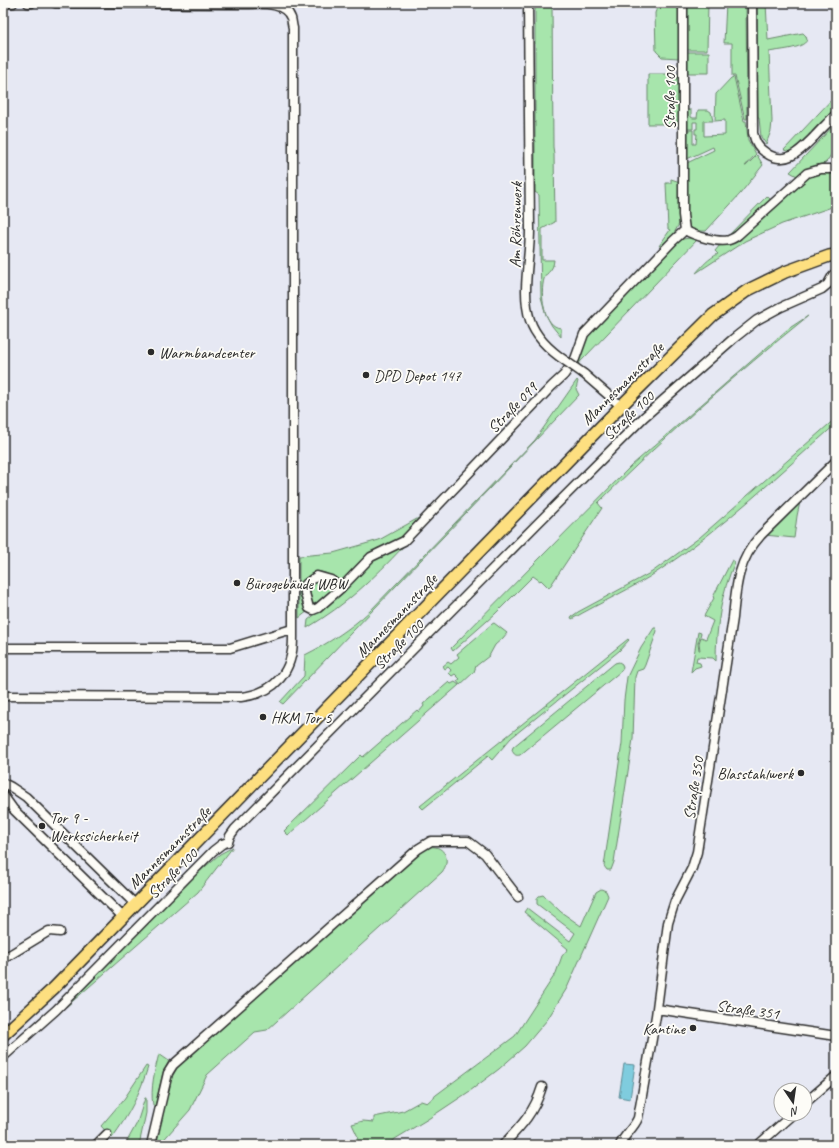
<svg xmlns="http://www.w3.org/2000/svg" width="839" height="1148" viewBox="0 0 839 1148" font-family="Caveat,sans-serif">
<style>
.green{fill:#a7e5ac;stroke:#69886c}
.water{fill:#7fccde;stroke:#5d8c96}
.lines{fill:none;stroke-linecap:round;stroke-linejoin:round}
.minor-tunnel{stroke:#c1c2cb;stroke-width:8;stroke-dasharray:8 4;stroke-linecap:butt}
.minor-casing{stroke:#2b2b2b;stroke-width:11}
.major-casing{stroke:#2b2b2b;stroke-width:14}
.minor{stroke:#fdfcf7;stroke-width:8}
.major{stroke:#fddf80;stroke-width:11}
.minor-bridge-casing{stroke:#2b2b2b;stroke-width:11;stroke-linecap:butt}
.minor-bridge{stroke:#fdfcf7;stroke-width:8}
.poi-dot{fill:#2b2b2b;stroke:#fdfcf7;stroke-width:1.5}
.labels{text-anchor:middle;stroke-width:3.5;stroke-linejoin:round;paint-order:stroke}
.street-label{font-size:16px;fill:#2b2b2b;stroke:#fdfcf7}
.poi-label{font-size:16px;fill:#2b2b2b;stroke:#fdfcf7;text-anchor:start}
</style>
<rect width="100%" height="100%" fill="#e6e8f3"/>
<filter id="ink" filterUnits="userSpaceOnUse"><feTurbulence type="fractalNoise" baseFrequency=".025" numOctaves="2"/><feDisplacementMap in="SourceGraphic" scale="8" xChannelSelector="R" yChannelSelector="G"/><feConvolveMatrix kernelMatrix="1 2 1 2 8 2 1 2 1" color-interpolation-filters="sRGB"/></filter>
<g filter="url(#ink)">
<!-- green -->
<path class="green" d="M 535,3 L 552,3 L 553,147 L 554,154 L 555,222 L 542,229 L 542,260 L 554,260 C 553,272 547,271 544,279 C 540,293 543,327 561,328 L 561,337 L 552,326 L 546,315 L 541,297 L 539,195 L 535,192 Z
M 686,3 L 708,3 L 707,50 L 686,50 Z
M 726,3 L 746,3 L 747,119 L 745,119 L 735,76 L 732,76 L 732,43 L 724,43 Z
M 757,3 L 766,3 L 768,40 L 803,33 L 806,36 L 807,40 C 803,49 778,50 769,52 L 772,121 L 771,131 L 766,144 L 761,137 L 759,118 L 758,118 Z
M 660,6 L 675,6 L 679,9 L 679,58 L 662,57 L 656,51 L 655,13 L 657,8 Z
M 686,52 L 709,52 L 709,73 L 687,73 Z
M 648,74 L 680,74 L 680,124 L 648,124 Z
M 734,77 L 744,121 L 746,121 L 748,140 L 756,154 L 745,166 L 746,166 L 757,155 L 763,165 L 740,194 L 706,231 L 695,231 L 689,225 L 687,218 L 687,163 L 714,150 L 713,147 L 687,159 L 687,130 L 693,130 L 693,144 L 696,144 L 697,134 L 695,134 L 695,129 L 697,129 L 697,122 L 693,122 L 693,129 L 687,129 L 687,110 L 691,110 L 691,117 L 693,118 L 697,118 L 698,110 L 708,110 L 711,112 L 713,121 L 704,121 L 704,136 L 725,135 L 725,120 L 715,121 L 716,94 L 731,78 Z
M 836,95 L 836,108 L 814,130 L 790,152 L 784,150 Z
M 836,123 L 836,147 L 827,161 L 825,163 L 808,169 L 797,176 L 790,172 Z
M 830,172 L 836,173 L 836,220 L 832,207 L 782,224 L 745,241 L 696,273 C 702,266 709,258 718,254 L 715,251 L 720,245 L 729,245 L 738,240 L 783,198 L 806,179 L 816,174 Z
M 671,179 L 680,182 L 679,224 L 673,235 L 663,245 L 659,246 L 670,230 L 668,229 L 666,183 L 671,183 Z
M 767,196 L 771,200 L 737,232 L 727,237 Z
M 690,238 L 698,239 L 562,381 L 588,335 L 673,246 L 683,239 Z
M 808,316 C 735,375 664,437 598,503 L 602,508 L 549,588 L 541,580 L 540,581 L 533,576 L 495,614 L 453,651 L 451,648 L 631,466 L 788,329 Z
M 577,380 L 578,381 L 576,389 L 579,395 L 283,704 L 280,702 L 304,676 L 305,655 C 329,643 350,629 370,611 L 535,440 Z
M 836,418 L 836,424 C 779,474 723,528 660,570 C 632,589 601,602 572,619 L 571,617 L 578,612 L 652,572 L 699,538 Z
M 799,501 L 800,502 L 797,516 L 794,538 L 765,535 Z
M 424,515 L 402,538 L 385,547 L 378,548 L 369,554 L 343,581 C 334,582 329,571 318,572 C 299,573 297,599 308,611 L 299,618 L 299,556 L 333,553 L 379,540 Z
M 403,545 L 404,546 C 372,580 347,604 307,628 L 308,620 L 331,602 L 372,561 Z
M 732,560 L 735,562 C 721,593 716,627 716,661 L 713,658 L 697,657 L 696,662 L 700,663 L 701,666 L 695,668 L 691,672 L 698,632 L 701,633 L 698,643 L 699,650 L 700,650 L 699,643 L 701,637 L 706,639 L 713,621 L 704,616 L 714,598 L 713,597 Z
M 317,580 L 322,580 L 337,588 L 317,604 L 311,603 L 310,586 Z
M 494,623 L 507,633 L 503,638 L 495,645 L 489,656 L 476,666 L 474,672 L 460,685 L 457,681 L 460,679 L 455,674 L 452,676 L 449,673 L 451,670 L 448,667 L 445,669 L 443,666 L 448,662 L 451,664 L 459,657 L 457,654 L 492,624 Z
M 654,628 L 656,628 L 657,631 L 645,665 L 643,669 L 637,671 L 635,677 L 633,739 L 614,862 L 611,870 L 607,870 L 604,866 L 622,743 L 624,700 L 627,677 L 641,648 Z
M 628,639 L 629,640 L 619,651 L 511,738 L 492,760 L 488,756 L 423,809 L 420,806 Z
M 619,662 L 622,664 L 623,668 L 621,671 L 520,755 C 516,756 514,755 512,750 L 513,747 L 615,663 Z
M 449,682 L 451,684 L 455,682 L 459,685 L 288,835 L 284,831 L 361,755 L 363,757 L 417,710 L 419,712 L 424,706 L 423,704 Z
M 233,847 L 198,892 L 66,1007 L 64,1006 L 197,872 L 199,872 L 220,854 Z
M 430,847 C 445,845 451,861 442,872 L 267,1030 L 255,1032 L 207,1075 L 190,1110 L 159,1145 L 156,1145 C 161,1119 164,1084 180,1064 L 422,851 Z
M 601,889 L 606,891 L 608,896 L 567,988 L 547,1020 L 525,1046 L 499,1069 L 470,1091 L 428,1119 L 390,1142 L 382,1145 L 346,1145 L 345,1144 L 348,1141 L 352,1144 L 358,1137 L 352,1124 L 363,1121 L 374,1122 L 374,1117 L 403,1111 L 421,1101 L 427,1103 L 436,1095 L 515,1036 L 556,973 L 562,956 L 568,949 L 524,912 L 527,908 L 570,941 L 575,933 L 537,904 L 537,898 L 539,896 L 543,895 L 561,912 L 581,926 L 596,892 Z
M 159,1054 L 169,1061 L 163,1072 L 155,1106 L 153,1105 C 150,1089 155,1069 159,1054 Z
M 146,1066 L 148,1067 C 140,1093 129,1115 112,1138 L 101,1126 L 124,1099 Z
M 145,1098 L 146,1098 L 146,1113 L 139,1145 L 125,1145 L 137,1123 Z"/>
<!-- water -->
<path class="water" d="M 624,1064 L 635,1065 L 630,1099 L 619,1097 Z"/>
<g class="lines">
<!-- minor-tunnel -->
<path class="minor-tunnel" d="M 833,275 L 836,267"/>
<defs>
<path id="minor" d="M 3,3 L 13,3
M 28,3 L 31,3
M 55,3 L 244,4 L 244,3
M 528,3 C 528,79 530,154 530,230 C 530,260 521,292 530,320 C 536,339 552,352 567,362
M 683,3 L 683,215 L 685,230 C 694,236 719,243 729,240 C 732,239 736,237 738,235 L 807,173 L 821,169 L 836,169
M 752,3 L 753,133 C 755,142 758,148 766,153 C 786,167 801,150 814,137 C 821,129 829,122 836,114
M 584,374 L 621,406
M 341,588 L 331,580 L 317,576 L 306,584 L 305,593 L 309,608 L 313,610 L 318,608 L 341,588 L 371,557 L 404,541 L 552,386 L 564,375 L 575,359 L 584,334 L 673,241 L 685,230
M 3,648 L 230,648 L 292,629
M 3,696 L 241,697 C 276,693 293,671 293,638 L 293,28 C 292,25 292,21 291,18 C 285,1 260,4 244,4
M 3,783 L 11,787 L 26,797 L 135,904
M 3,795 L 13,809 L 123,917
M 3,959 L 49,931 L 60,932
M 657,1009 L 836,1036
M 3,1057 L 56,1010 L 213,851 L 222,844 L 228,842 L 230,836 L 235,829 L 537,524 L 644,417 L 733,339 L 757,320 L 781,307 L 822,289 L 828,284 L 833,275
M 805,1103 L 836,1076
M 96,1145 L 107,1134
M 151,1145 L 168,1073 L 173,1065 L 418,849 L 431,841 L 468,841 L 485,854 L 518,897
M 503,1145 C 521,1126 534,1113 542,1087
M 620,1145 C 624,1135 634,1128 638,1118 L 656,1016 L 668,923 L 675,901 L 692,868 L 697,852 L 733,618 C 736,585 738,560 761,535 L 836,461
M 758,1145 L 793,1114"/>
<path id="major" d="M 3,1035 L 54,988 L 621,406 L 713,315 L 748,290 L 785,272 L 829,256 L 836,255"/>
</defs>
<!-- minor casing -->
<use href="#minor" class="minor-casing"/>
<!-- major casing -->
<use href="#major" class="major-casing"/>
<!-- minor -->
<use href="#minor" class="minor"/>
<!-- major -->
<use href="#major" class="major"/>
<defs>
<path id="minor-bridge" d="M 567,362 L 584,374"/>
</defs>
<!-- minor-bridge casing -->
<use href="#minor-bridge" class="minor-bridge-casing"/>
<!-- minor-bridge -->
<use href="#minor-bridge" class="minor-bridge"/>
</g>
</g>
<!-- markers -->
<g class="poi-dot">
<circle cx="151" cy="352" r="4"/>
<circle cx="366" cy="375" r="4"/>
<circle cx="237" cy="583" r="4"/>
<circle cx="263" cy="717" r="4"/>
<circle cx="801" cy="773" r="4"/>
<circle cx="42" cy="826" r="4"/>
<circle cx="693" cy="1028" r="4"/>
</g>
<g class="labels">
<!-- street labels -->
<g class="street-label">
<text transform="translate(669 98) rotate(-90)" y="6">Straße 100</text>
<text transform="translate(515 225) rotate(-89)" y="6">Am Röhrenwerk</text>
<text transform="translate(622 383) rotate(-45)" y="6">Mannesmannstraße</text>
<text transform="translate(512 407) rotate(-46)" y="6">Straße 099</text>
<text transform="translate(628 415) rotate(-43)" y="6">Straße 100</text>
<text transform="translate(396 615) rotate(-46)" y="6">Mannesmannstraße</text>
<text transform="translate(398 644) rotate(-45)" y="6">Straße 100</text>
<text transform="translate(693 788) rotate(-81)" y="6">Straße 350</text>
<text transform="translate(169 847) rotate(-45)" y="6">Mannesmannstraße</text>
<text transform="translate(172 873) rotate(-45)" y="6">Straße 100</text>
<text transform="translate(748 1009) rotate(8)" y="6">Straße 351</text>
</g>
<!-- poi labels -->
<g class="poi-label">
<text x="159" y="358">Warmbandcenter</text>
<text x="374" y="381">DPD Depot 147</text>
<text x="245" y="589">Bürogebäude WBW</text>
<text x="271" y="723">HKM Tor 5</text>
<text x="793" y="779" text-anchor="end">Blasstahlwerk</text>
<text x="50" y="823">Tor 9 -<tspan x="50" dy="18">Werkssicherheit</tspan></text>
<text x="685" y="1034" text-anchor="end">Kantine</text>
</g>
</g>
<!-- margin -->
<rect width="839" height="1148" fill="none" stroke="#fdfcf7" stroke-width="16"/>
<rect x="8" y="8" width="823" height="1132" fill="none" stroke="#2b2b2b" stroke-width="1.5" filter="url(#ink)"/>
<!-- north arrow -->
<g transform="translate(793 1102) rotate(167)"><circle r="19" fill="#fdfcf7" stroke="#a9a8a5"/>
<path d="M0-3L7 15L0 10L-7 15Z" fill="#2b2b2b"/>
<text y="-6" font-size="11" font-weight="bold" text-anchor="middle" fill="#2b2b2b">N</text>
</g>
</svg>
